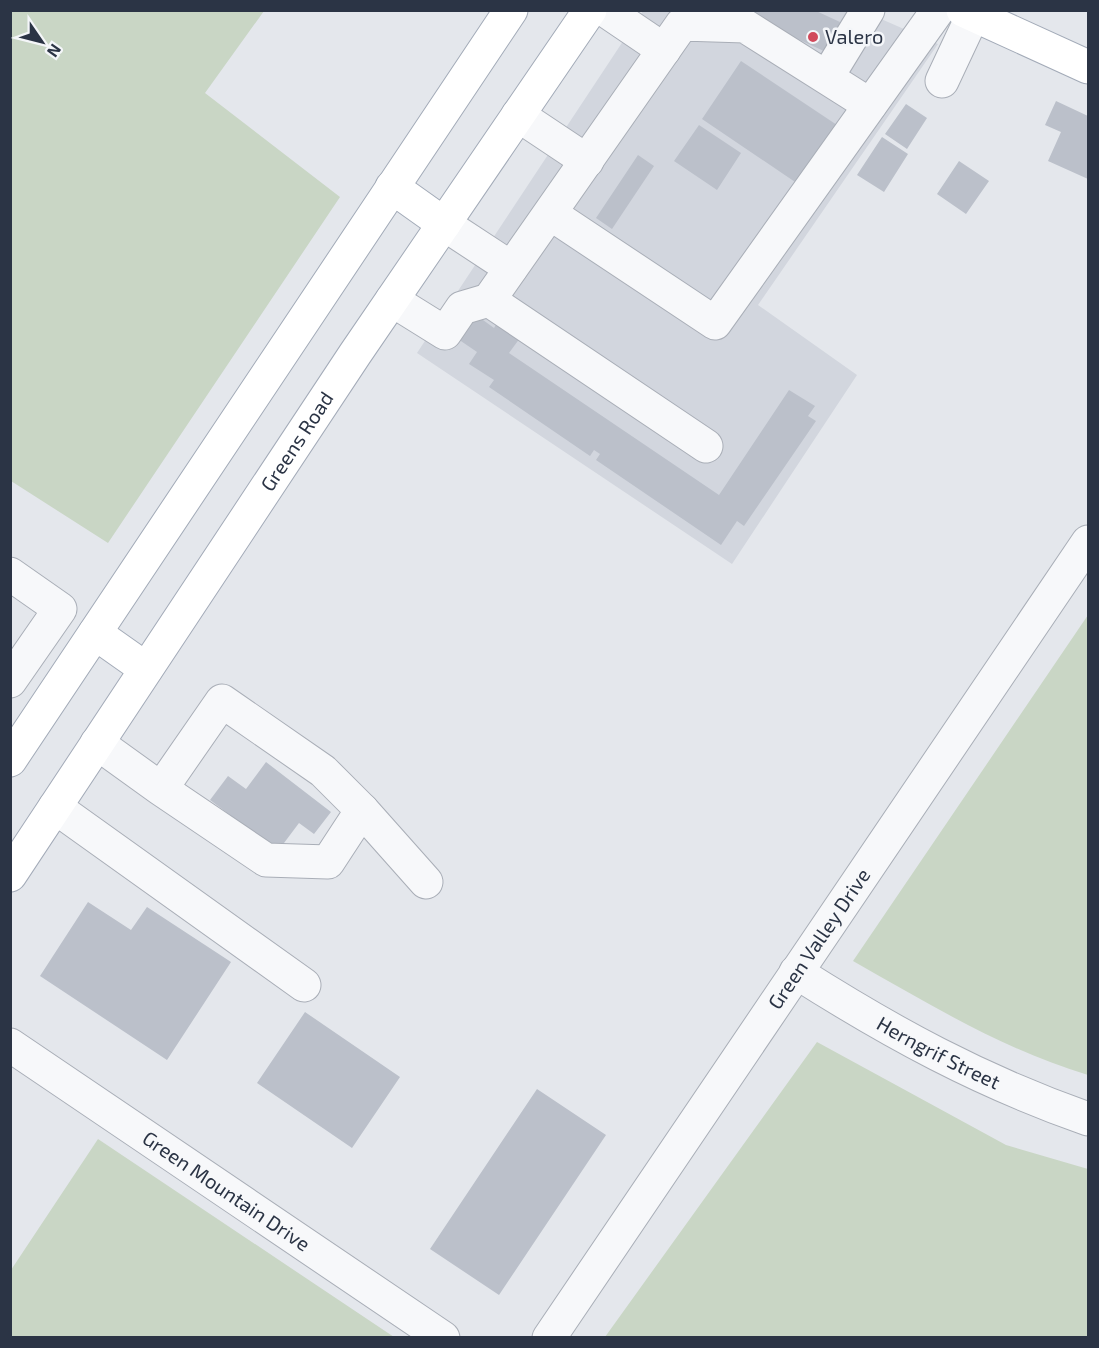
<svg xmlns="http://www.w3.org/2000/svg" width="1099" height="1348" viewBox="0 0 1099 1348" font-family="'Exo 2',sans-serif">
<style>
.built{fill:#d2d6de}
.green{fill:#c9d6c5}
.building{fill:#bbc0ca}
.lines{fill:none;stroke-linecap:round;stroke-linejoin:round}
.minor-casing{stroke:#a9aeb7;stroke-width:35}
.major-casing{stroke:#a3abb8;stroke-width:35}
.minor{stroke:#f7f8fa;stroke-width:33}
.major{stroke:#fff;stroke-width:33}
.poi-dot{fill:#d1495b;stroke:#f4f6f9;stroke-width:2}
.labels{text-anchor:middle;stroke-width:5;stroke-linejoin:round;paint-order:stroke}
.poi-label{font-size:20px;fill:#2b3445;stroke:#f4f6f9;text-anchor:start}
.street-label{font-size:20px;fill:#2b3445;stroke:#f4f6f9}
</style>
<rect width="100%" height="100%" fill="#e4e7ec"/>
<!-- built -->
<path class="built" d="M 643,11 L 863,11 L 938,44 L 758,305 L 857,375 L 732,564 L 417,353 Z"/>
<!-- green -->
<path class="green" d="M 10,11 L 264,11 L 205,93 L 340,197 L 108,543 L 11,481 Z
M 1088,615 L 1088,1075 C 1004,1050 929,1004 853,961 Z
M 817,1042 L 1006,1145 L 1088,1169 L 1088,1337 L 605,1337 Z
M 98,1139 L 394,1337 L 11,1337 L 11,1270 Z"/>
<!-- building -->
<path class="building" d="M 734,10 L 814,10 L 840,22 L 826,52 Z
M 741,61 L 840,127 L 801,186 L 702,119 Z
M 1056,101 L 1088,116 L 1088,179 L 1048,161 L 1061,132 L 1045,125 Z
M 906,104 L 927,118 L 907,149 L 885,134 Z
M 699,125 L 741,153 L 717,190 L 674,161 Z
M 882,137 L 908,154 L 884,192 L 857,175 Z
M 638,155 L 654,166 L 612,229 L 596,218 Z
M 959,161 L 989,181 L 966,214 L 937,194 Z
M 472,312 L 494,328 L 497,323 L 520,338 L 509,353 L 719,495 L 789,390 L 815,406 L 808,416 L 816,421 L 744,526 L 737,521 L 721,545 L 596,460 L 600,454 L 594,450 L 590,456 L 489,387 L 494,380 L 469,364 L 477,352 L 455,337 Z
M 266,762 L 331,812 L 314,834 L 299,823 L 278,851 L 210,800 L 228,776 L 246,789 Z
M 88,902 L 131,930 L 147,907 L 231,962 L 167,1060 L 40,976 Z
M 305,1012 L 400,1077 L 352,1148 L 257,1083 Z
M 537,1089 L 606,1135 L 499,1295 L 430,1249 Z"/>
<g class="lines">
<defs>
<g id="minor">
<path d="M 605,10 L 664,50"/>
<path d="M 827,77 L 868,10"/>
<path d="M 942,81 L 973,15"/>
<path d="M 518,115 L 587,161"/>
<path d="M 551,214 L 715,323 L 938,10"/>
<path d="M 444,224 L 511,268"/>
<path d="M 392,300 L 445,333 L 462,308 L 489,300 L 682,24 L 745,26 L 870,105"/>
<path d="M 489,300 L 706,446"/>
<path d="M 10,574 L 60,609 L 10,681"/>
<path d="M 97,743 L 161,789 L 222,701 L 323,771 L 362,810 L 328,862 L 266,860 L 161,789"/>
<path d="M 55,807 L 304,985"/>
<path d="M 362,810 L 426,882"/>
<path id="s1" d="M 796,972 C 892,1033 980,1081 1088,1119"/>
<path id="s2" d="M 10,1045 L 443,1338"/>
<path id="s3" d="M 549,1338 L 1088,542"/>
</g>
<g id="major">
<path d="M 963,10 L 1088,67"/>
<path d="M 392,187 L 444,224"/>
<path d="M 95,633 L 146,669"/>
<path d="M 10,760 L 511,10"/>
<path id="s4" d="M 10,875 L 355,354 L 590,10"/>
</g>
</defs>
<!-- minor casing -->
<use href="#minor" class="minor-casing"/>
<!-- major casing -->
<use href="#major" class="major-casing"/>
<!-- minor -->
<use href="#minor" class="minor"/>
<!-- major -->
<use href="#major" class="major"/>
</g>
<!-- markers -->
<circle class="poi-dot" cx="813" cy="37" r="6"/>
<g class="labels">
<!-- poi labels -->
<g class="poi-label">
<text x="825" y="44">Valero</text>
</g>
<!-- street labels -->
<g class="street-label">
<text dy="7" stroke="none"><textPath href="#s4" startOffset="520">Greens Road</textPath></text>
<text dy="7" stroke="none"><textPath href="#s3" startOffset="482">Green Valley Drive</textPath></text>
<text dy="7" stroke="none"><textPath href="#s1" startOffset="164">Herngrif Street</textPath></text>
<text dy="7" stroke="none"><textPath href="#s2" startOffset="261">Green Mountain Drive</textPath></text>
</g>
</g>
<!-- border -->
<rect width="1099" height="1348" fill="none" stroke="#2b3445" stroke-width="24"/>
<!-- north arrow -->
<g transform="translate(42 42) rotate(125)" stroke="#f4f6f9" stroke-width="4.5" paint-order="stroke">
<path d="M0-4.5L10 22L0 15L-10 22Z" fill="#2b3445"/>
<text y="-9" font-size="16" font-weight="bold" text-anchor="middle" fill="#2b3445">N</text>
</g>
</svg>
